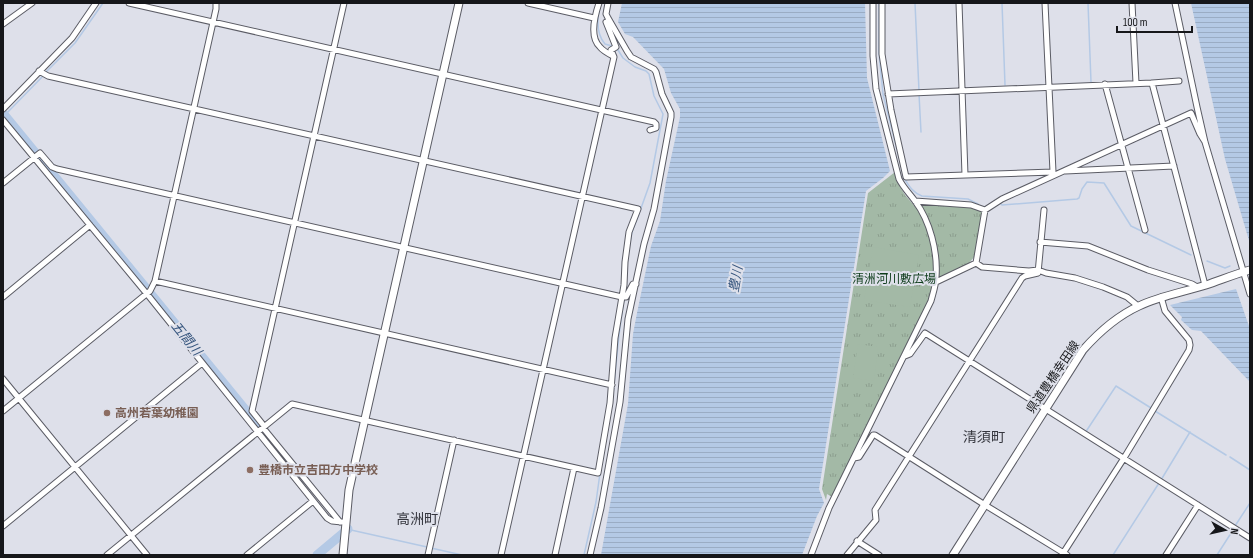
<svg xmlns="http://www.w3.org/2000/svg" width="1253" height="558" viewBox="0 0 1253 558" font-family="'Sofia Sans Condensed','Noto Sans JP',sans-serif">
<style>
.park{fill:url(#park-tufts)}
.pitch{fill:#a3b9a6}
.water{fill:url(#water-rules)}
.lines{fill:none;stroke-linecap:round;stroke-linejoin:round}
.stream{stroke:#b4c9e5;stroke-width:1.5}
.river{stroke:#b4c9e5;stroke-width:9}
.street-casing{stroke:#5b5c65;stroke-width:7}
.secondary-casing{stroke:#5b5c65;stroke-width:9}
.street{stroke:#fff;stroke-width:5}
.secondary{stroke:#fff;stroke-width:7}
.education-dot{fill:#8d6e63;stroke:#dee0ea;stroke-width:1.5}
.labels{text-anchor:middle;stroke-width:4;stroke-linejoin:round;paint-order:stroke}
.park-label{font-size:12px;fill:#0e3c1b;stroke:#dee0ea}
.street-label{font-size:12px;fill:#16171a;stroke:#dee0ea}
.education-label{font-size:12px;font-weight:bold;fill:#785e54;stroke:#dee0ea;text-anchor:start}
.water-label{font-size:13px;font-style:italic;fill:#37567e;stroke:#dee0ea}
.quarter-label{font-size:14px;fill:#35363e;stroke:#dee0ea}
</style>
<defs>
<pattern id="park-tufts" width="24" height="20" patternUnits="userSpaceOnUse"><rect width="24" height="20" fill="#a3b9a6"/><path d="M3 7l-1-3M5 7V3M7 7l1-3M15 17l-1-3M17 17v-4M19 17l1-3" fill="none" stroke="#8c9e8e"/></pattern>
<pattern id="water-rules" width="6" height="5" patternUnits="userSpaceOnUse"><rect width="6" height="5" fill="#b4c9e5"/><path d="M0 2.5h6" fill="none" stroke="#9aacc4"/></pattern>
</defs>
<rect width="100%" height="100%" fill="#dee0ea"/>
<!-- park -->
<path class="park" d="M 895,172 L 899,185 L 905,195 L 918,210 L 928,229 L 931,242 L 935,271 L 931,296 L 832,497 L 827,494 L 826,500 L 822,489 L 868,193 Z
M 923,205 L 970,207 L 982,212 L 976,255 L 968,264 L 941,277 L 938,275 L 937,262 L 922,208 Z"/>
<!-- pitch -->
<path class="pitch" d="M 873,247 L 919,255 L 910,307 L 864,300 Z
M 858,344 L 878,347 L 874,381 L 853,378 Z"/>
<!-- water -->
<path class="water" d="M 622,3 L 865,3 L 867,78 L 890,171 L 883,178 L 866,191 L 819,489 L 824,503 L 817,516 L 802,555 L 601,555 L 628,404 L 633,334 L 637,313 L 651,246 L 660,221 L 666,181 L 680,117 L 680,109 L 671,93 L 664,69 L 633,37 L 625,34 L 618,22 Z
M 1191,3 L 1250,3 L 1250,244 L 1225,159 Z
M 1236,289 L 1250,329 L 1250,382 L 1201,331 L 1192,330 L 1181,320 L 1182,317 L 1170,305 Z"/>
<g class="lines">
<!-- stream -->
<path class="stream" d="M 879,3 L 879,53 L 883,94 L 899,157
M 915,3 L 919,91
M 1002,3 L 1005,85
M 1088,3 L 1091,82
M 599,10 C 597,22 597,35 605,44 L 612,46 L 615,50 L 618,50 L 623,58 L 635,67 L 646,71 L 649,74 L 654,96 L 663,114 L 650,183 L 640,211
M 46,72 L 75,43 L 103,3
M 919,94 L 921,132
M 5,115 L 42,77
M 904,178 C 909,186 913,193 922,196 L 968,199 L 978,204
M 1000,203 L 1002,205 L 1077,199 L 1079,198 L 1082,189 L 1087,182 L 1104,183 L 1131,226 L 1191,255
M 629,247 L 632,232 L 639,214
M 1207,261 L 1225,268 L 1230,266
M 613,394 L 619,335 L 624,298
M 1155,411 L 1226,455
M 1085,433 L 1116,386 L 1151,408
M 1230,457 L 1250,470
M 1161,480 L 1190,432
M 1235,526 L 1250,503
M 351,530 L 427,547
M 431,548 L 462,555
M 584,555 L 596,502 L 600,473
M 1113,555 L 1159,483
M 1217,555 L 1233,530"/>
<!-- river -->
<path class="river" d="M 3,113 L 267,436
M 317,555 L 348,529 L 347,528"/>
<defs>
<path id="street" d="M 129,3 L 654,122 L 656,124 L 656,128 L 650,130
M 528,3 L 594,18
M 599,3 C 595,15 589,37 600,47 C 603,51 609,54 613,56
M 882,3 L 882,54 L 891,110 L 906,177 L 1053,172 L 1053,175
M 959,3 L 965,175
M 1045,3 L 1053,172
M 1132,3 L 1136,83
M 1175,3 L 1197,107 L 1205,142 L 1250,294
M 3,24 L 32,3
M 39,71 L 48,76 L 638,209 L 629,232 L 625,262 L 624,285 L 615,338 L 610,403 L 598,473 L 292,404 L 107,555
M 1152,83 L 1205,285
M 1105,84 L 1145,230
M 888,94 L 1152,83 L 1179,81
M 3,109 L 72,38 L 96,3
M 3,120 L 147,294 L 327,518 L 332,521 L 342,522
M 1065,171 L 1174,166
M 3,183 L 40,153 L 52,167 L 57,169 L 622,297 L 626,297 L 633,284 L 636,284
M 915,201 L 971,205 L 985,210
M 1040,242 L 1088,246 L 1148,270 L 1192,284 L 1197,287
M 976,263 L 985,210 L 1002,199 L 1191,113 L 1200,134 L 1205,142
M 155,281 L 612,385
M 936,282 L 976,263 L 982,267 L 1029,271 L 1038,270 L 1046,273 L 1075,278 L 1103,287 L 1127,297 L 1138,306
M 3,297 L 90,225
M 905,356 L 910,354 L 925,333 L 1250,538
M 3,379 L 147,555
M 3,411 L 150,291 L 155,281 L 216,9 L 216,3
M 854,458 L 859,457 L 873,435 L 875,435 L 985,505 L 1067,555
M 340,522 L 264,429 L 264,426 L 252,411 L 344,3
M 3,526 L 202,363
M 857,541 L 879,555
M 247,555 L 313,501
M 428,555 L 454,440
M 501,555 L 614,57 L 611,50 L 616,47 L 606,22
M 555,555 L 574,468
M 590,555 L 601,508 L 620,402 L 628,319 L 644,244 L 654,209 L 671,117 L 671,113 L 662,94 L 656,72 L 654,69 L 631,57 L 627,51 L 608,18 L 606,14 L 608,3
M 811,555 L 829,508 L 931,301 C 933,293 936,285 936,277 C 938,252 930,221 915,201 C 909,193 903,187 899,179 L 876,89 L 873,56 L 873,3
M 847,555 L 876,520 L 875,510 L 1022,278 L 1025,276 L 1038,273 L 1044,210
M 1062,555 L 1124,458 L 1189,350 L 1190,345 L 1189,340 L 1165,311 L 1161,297
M 1166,555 L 1198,505"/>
<path id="secondary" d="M 343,555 L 349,490 L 353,472 L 459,3
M 953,555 L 1083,350 C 1099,332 1117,316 1139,306 C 1160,296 1184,292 1206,285 C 1221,280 1235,274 1250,270"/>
</defs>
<!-- street casing -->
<use href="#street" class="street-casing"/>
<!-- secondary casing -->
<use href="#secondary" class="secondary-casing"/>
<!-- street -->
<use href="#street" class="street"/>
<!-- secondary -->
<use href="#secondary" class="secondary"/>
</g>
<!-- markers -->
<g class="education-dot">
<circle cx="107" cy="413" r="4"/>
<circle cx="250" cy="470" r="4"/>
</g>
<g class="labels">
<!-- park labels -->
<g class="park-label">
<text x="894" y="283">清洲河川敷広場</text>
</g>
<!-- street labels -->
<g class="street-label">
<text transform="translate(1053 377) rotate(-56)" y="4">県道豊橋幸田線</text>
</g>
<!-- education labels -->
<g class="education-label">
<text x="115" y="417">高州若葉幼稚園</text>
<text x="258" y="474">豊橋市立吉田方中学校</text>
</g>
<!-- water labels -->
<g class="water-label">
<text transform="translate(735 279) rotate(-80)" y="5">豊川</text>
<text transform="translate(187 338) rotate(51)" y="5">五間川</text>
</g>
<!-- quarter labels -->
<g class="quarter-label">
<text x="984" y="442">清須町</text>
<text x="417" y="524">高洲町</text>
</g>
</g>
<!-- border -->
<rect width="1253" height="558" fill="none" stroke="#16171a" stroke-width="8"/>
<!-- north arrow -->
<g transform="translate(1225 530) rotate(98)" stroke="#dee0ea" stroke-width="3" paint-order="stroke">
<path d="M0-3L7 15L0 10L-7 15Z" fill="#16171a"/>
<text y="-6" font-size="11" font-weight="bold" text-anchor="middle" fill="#16171a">N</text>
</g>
<!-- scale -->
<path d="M1117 26v6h75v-6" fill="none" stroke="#16171a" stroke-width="2"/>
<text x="1123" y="26" font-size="12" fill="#16171a" stroke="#dee0ea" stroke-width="3" paint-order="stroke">100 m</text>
</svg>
